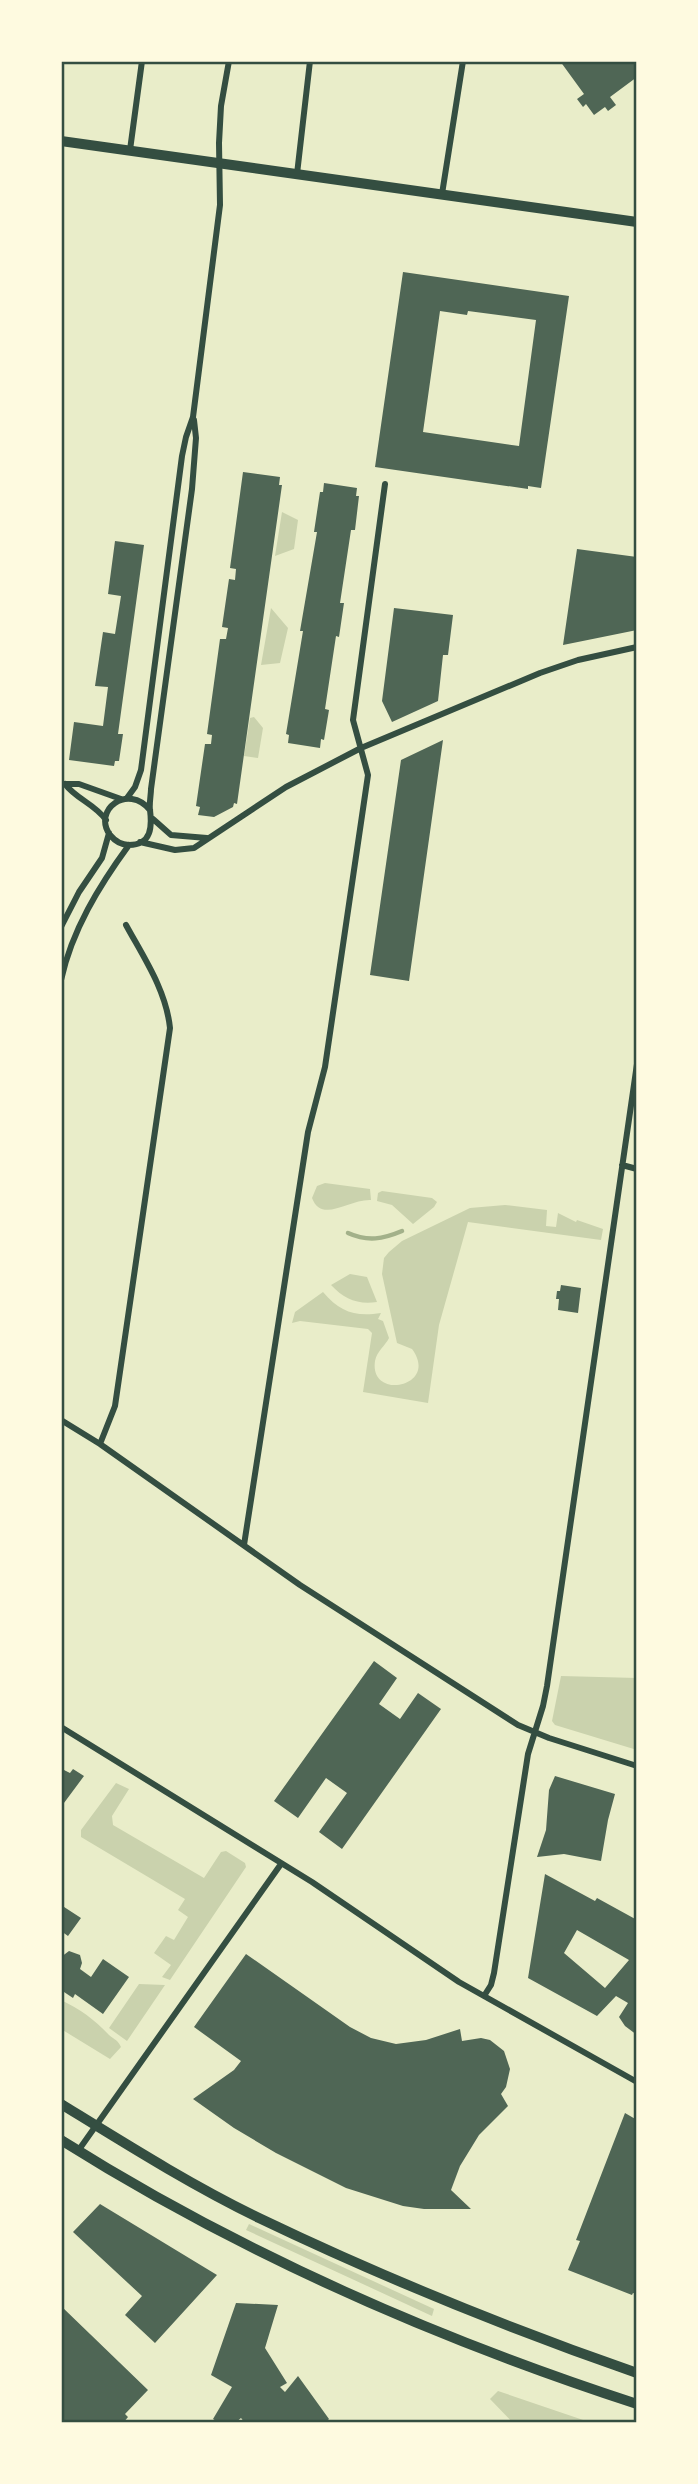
<svg xmlns="http://www.w3.org/2000/svg" width="698" height="2484" viewBox="0 0 698 2484" font-family="'Fira Sans Condensed',sans-serif">
<style>
.green{fill:#cad2ad}
.lines{fill:none;stroke-linecap:round;stroke-linejoin:round}
.stream{stroke:#a3b18a;stroke-width:4.5}
.building{fill:#4f6655;fill-rule:evenodd}
.minor{stroke:#344e41;stroke-width:6}
.primary{stroke:#344e41;stroke-width:10}
.neatline{fill:none;stroke:#344e41;stroke-width:2.5}
</style>
<rect width="100%" height="100%" fill="#e9edc9"/>
<!-- green -->
<path class="green" d="M 282,512 L 298,520 L 294,549 L 275,556 Z
M 271,608 L 288,628 L 280,663 L 261,665 Z
M 254,717 L 263,728 L 258,758 L 244,756 L 250,718 Z
M 325,1183 L 370,1189 L 371,1200 C 348,1199 322,1224 312,1198 L 317,1186 Z
M 382,1191 L 432,1198 L 437,1202 L 434,1207 L 413,1224 L 392,1205 L 377,1201 L 378,1193 Z
M 505,1205 L 547,1210 L 546,1226 L 556,1227 L 558,1213 L 576,1222 L 577,1220 L 603,1229 L 601,1240 L 468,1222 L 439,1325 L 428,1403 L 363,1392 L 372,1333 L 368,1329 L 300,1321 L 292,1323 L 295,1312 L 323,1292 C 340,1312 355,1317 381,1313 L 378,1319 L 383,1321 L 389,1338 C 385,1346 377,1351 375,1361 C 369,1401 440,1387 412,1349 L 397,1343 L 382,1274 L 384,1258 L 389,1252 L 402,1241 L 470,1208 Z
M 350,1274 L 367,1277 L 377,1302 C 358,1305 344,1299 331,1285 Z
M 561,1676 L 637,1678 L 637,1750 L 555,1725 L 552,1721 Z
M 116,1783 L 129,1789 L 112,1816 L 113,1825 L 204,1878 L 221,1852 L 226,1851 L 245,1863 L 246,1867 L 170,1980 L 162,1977 L 171,1965 L 154,1953 L 166,1936 L 174,1940 L 188,1917 L 178,1910 L 185,1899 L 81,1837 L 81,1830 Z
M 139,1984 L 165,1985 L 127,2041 L 109,2028 Z
M 61,2000 C 80,2009 95,2020 109,2035 C 115,2040 118,2040 121,2047 L 110,2059 L 61,2029 Z
M 249,2224 L 434,2309 L 432,2316 L 246,2230 Z
M 498,2391 L 592,2423 L 513,2423 L 490,2399 Z"/>
<g class="lines">
<!-- stream -->
<path class="stream" d="M 348,1233 C 368,1242 383,1239 402,1231"/>
</g>
<!-- building -->
<path class="building" d="M 560,61 L 637,61 L 637,77 L 610,97 L 616,105 L 608,111 L 605,107 L 594,115 L 586,104 L 583,107 L 577,99 L 584,94 Z
M 403,272 L 569,296 L 541,488 L 528,486 L 528,489 L 375,467 ZM 440,311 L 467,315 L 468,311 L 536,320 L 519,446 L 423,432 Z
M 243,472 L 280,477 L 279,485 L 282,485 L 237,804 L 234,803 L 233,807 L 214,817 L 198,815 L 200,807 L 196,806 L 205,744 L 211,744 L 212,735 L 207,734 L 220,639 L 226,639 L 228,628 L 222,627 L 229,579 L 235,580 L 236,569 L 230,568 Z
M 324,483 L 357,488 L 356,496 L 359,496 L 355,530 L 351,530 L 340,603 L 344,603 L 339,637 L 336,636 L 325,709 L 329,710 L 324,740 L 321,739 L 320,748 L 288,743 L 289,735 L 286,734 L 303,631 L 300,631 L 317,532 L 314,532 L 320,492 L 323,492 Z
M 115,541 L 144,545 L 118,734 L 123,734 L 119,761 L 115,761 L 114,766 L 69,760 L 74,722 L 103,726 L 108,687 L 95,686 L 103,632 L 115,634 L 121,596 L 108,594 Z
M 577,549 L 637,557 L 637,630 L 563,645 Z
M 394,608 L 453,615 L 448,655 L 443,655 L 438,701 L 392,722 L 382,701 Z
M 443,740 L 409,981 L 370,975 L 401,760 Z
M 561,1285 L 581,1288 L 578,1313 L 558,1310 L 559,1299 L 556,1299 L 557,1291 L 560,1291 Z
M 374,1661 L 397,1678 L 379,1704 L 400,1719 L 418,1693 L 441,1709 L 342,1849 L 319,1832 L 347,1793 L 326,1778 L 298,1818 L 274,1801 Z
M 73,1769 L 84,1776 L 61,1807 L 61,1773 L 64,1770 L 70,1773 Z
M 555,1776 L 615,1794 L 608,1820 L 601,1861 L 564,1854 L 537,1857 L 546,1830 L 549,1790 Z
M 545,1874 L 595,1901 L 597,1898 L 637,1920 L 637,2035 L 625,2026 L 619,2017 L 628,2003 L 616,1996 L 597,2016 L 528,1978 ZM 577,1930 L 629,1960 L 605,1988 L 564,1953 Z
M 61,1905 L 81,1918 L 68,1936 L 61,1931 Z
M 69,1951 L 80,1955 L 82,1963 L 80,1969 L 91,1977 L 103,1959 L 129,1977 L 103,2014 L 75,1994 L 73,1998 L 61,1990 L 61,1957 Z
M 246,1954 L 350,2027 L 371,2038 L 396,2044 L 426,2040 L 460,2029 L 462,2041 L 481,2038 L 490,2040 L 504,2051 L 510,2069 L 506,2087 L 501,2094 L 508,2106 L 479,2135 L 460,2166 L 451,2190 L 471,2209 L 424,2209 L 403,2206 L 346,2188 L 276,2153 L 234,2128 L 193,2099 L 234,2070 L 241,2061 L 194,2027 Z
M 625,2113 L 637,2120 L 637,2294 L 633,2293 L 632,2295 L 568,2270 L 580,2241 L 576,2240 Z
M 100,2204 L 217,2275 L 155,2343 L 125,2315 L 142,2296 L 73,2232 Z
M 236,2303 L 278,2305 L 265,2348 L 287,2383 L 280,2387 L 285,2392 L 298,2376 L 329,2419 L 325,2423 L 245,2423 L 241,2418 L 235,2423 L 219,2423 L 213,2419 L 232,2387 L 211,2375 Z
M 61,2306 L 148,2390 L 125,2414 L 128,2417 L 123,2423 L 61,2423 Z"/>
<g class="lines">
<!-- minor -->
<path class="minor" d="M 130,150 L 142,61
M 297,174 L 310,61
M 442,194 L 463,61
M 61,784 L 79,784 L 121,799
M 65,784 C 76,799 95,804 106,820
M 127,798 L 135,787 L 141,770 L 182,456 L 186,437 L 193,417 L 220,205 L 219,143 L 221,106 L 229,61
M 150,810 C 128,783 92,810 110,835 C 115,841 122,845 129,845 C 152,845 152,826 150,810 C 149,804 151,795 151,789 L 192,489 L 196,438 L 194,420
M 153,819 L 171,835 L 207,838
M 140,842 L 175,850 L 194,848 L 286,787 L 361,748 L 540,673 L 578,660 L 637,647
M 61,927 L 79,892 L 102,858 L 109,833
M 61,980 C 72,930 99,886 129,845
M 622,1165 L 637,1169
M 61,1420 L 100,1444 L 300,1585 L 518,1725 L 549,1738 L 637,1766
M 100,1444 L 115,1406 L 170,1028 C 166,990 144,958 126,925
M 244,1545 L 308,1132 L 325,1067 L 368,775 L 353,720 L 385,484
M 61,1727 L 312,1882 L 459,1982 L 637,2082
M 484,1996 L 491,1985 L 494,1973 L 528,1754 L 543,1706 L 547,1686 L 637,1064
M 78,2151 L 281,1864"/>
<!-- primary -->
<path class="primary" d="M 61,141 L 637,222
M 61,2104 C 126,2144 191,2185 259,2218 C 382,2277 508,2328 637,2373
M 61,2140 C 239,2252 437,2339 637,2404"/>
</g>
<!-- border -->
<rect width="698" height="2484" fill="none" stroke="#fefae0" stroke-width="126"/>
<rect x="63" y="63" width="572" height="2358" class="neatline"/>
</svg>
